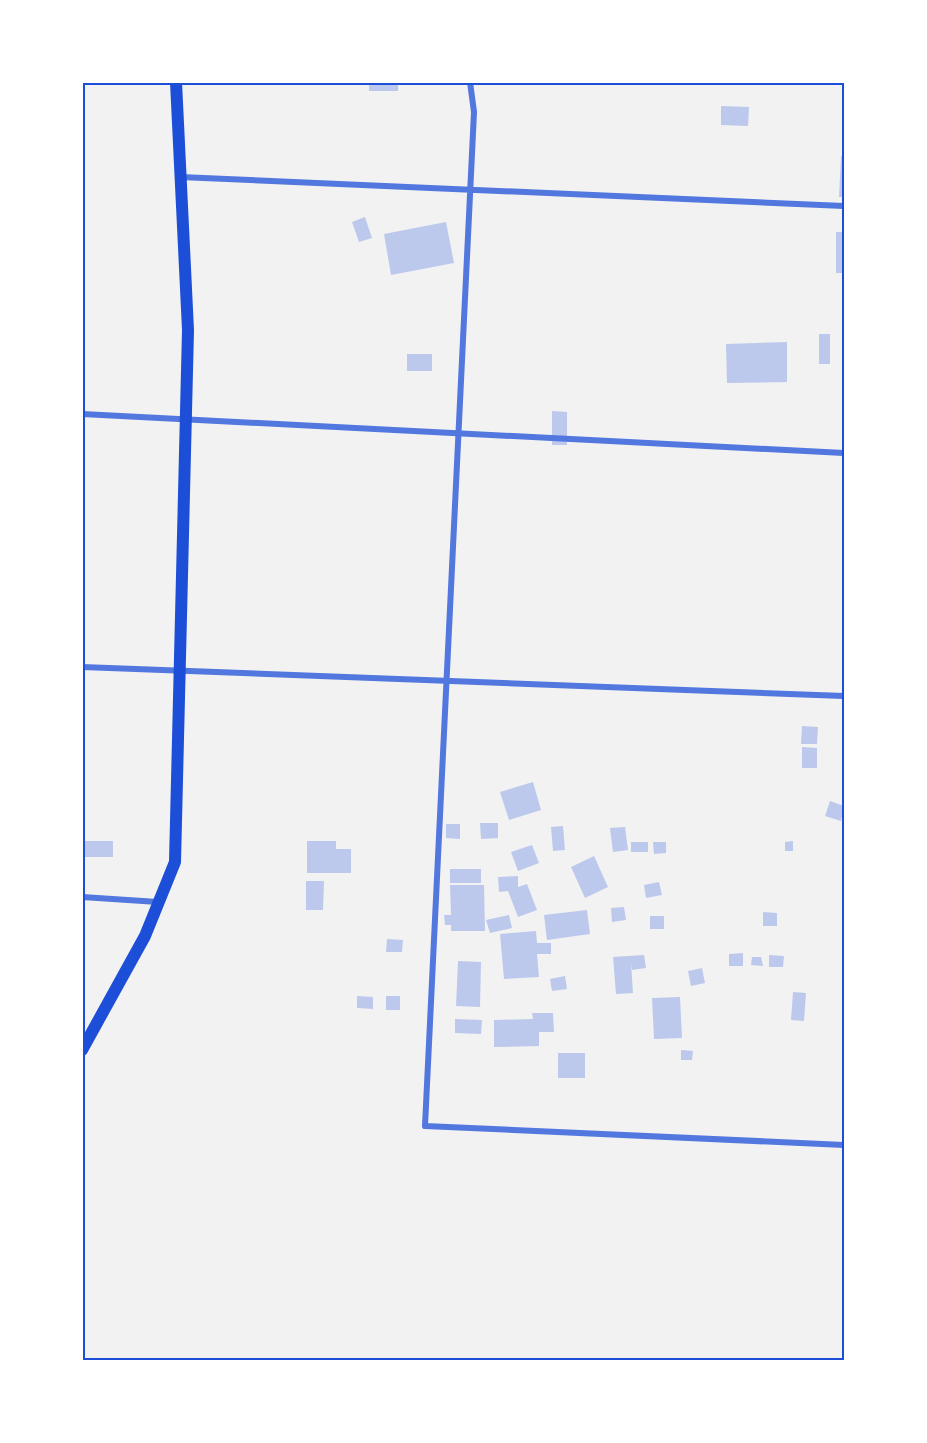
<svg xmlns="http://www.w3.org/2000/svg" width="927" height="1443" viewBox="0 0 927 1443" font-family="Rubik,sans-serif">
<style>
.building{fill:#bdc9ec}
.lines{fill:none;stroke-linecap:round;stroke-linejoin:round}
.minor{stroke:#5277de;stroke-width:6}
.secondary{stroke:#1d4ed8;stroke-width:12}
.neatline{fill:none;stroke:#1d4ed8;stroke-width:2}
</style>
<rect width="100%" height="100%" fill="#f2f2f2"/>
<!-- building -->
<path class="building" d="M 369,82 L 398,82 L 398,91 L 369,91 Z
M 721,106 L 749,107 L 748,126 L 721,125 Z
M 841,156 L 844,157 L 844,197 L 839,197 Z
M 365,217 L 372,238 L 359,242 L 352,222 Z
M 446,222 L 454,263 L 391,275 L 384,234 Z
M 836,232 L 844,232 L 844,273 L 836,273 Z
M 819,334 L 830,334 L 830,364 L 819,364 Z
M 787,342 L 787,382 L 727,383 L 726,344 Z
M 407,354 L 432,354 L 432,371 L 407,371 Z
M 552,411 L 567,412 L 567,445 L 552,445 Z
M 802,726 L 818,727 L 817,744 L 801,744 Z
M 802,747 L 817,748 L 817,768 L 802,768 Z
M 533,782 L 541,810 L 509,820 L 500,792 Z
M 830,801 L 844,806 L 841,821 L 825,816 Z
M 480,823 L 498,823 L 498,838 L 481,839 Z
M 446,824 L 460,824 L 460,839 L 446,838 Z
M 563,826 L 565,850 L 553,851 L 551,827 Z
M 625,827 L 628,850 L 613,852 L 610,828 Z
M 82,841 L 113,841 L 113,857 L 82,857 Z
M 307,841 L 336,841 L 336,849 L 351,849 L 351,873 L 307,873 Z
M 793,841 L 793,851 L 785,851 L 785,842 Z
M 631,842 L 648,842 L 648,852 L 631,852 Z
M 653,842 L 666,842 L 666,853 L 654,854 Z
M 532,845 L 539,863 L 518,871 L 511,852 Z
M 594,856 L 608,887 L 585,898 L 571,867 Z
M 450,869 L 481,869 L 481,883 L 450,883 Z
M 518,876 L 518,887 L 527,884 L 537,910 L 518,917 L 508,891 L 499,892 L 498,877 Z
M 306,881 L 324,881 L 323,910 L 306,910 Z
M 659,882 L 662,895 L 646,898 L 644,885 Z
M 450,885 L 484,885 L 485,931 L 451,931 L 451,925 L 445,925 L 444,915 L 451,915 Z
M 624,907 L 626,920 L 612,922 L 611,908 Z
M 587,910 L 590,934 L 547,940 L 544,915 Z
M 763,912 L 777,913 L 777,926 L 763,926 Z
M 509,915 L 512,928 L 490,933 L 486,920 Z
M 650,916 L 664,916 L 664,929 L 650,929 Z
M 536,931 L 537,943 L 551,943 L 551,954 L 537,954 L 539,977 L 504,979 L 500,934 Z
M 387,939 L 403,940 L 402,952 L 386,952 Z
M 743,953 L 743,966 L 729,966 L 729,954 Z
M 644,955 L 646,968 L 632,970 L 631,963 L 633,993 L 616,994 L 613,957 Z
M 769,955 L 784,956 L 783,967 L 769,967 Z
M 752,957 L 761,957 L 763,966 L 751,965 Z
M 458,961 L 481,962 L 480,1007 L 456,1006 Z
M 702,968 L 705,983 L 691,986 L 688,971 Z
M 565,976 L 567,989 L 552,991 L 550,979 Z
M 793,992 L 806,993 L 804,1021 L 791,1020 Z
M 357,996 L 373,997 L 373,1009 L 357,1008 Z
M 386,996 L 400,996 L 400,1010 L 386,1010 Z
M 680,997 L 682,1038 L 654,1039 L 652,998 Z
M 532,1013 L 553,1013 L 554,1032 L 539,1032 L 539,1046 L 494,1047 L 494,1020 L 533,1019 Z
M 455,1019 L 482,1020 L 481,1034 L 455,1033 Z
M 681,1050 L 693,1051 L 692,1060 L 681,1060 Z
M 558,1053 L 585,1053 L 585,1078 L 558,1078 Z"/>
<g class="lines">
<!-- minor -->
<path class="minor" d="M 470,82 L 474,112 L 425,1126 L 844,1145
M 180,177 L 844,206
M 82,414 L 844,453
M 82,667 L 844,696
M 82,897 L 158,902"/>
<!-- secondary -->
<path class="secondary" d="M 82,1050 L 145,936 L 175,862 L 188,330 L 176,82"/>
</g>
<!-- border -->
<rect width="927" height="1443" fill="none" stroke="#ffffff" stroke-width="168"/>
<rect x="84" y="84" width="759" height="1275" class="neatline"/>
</svg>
